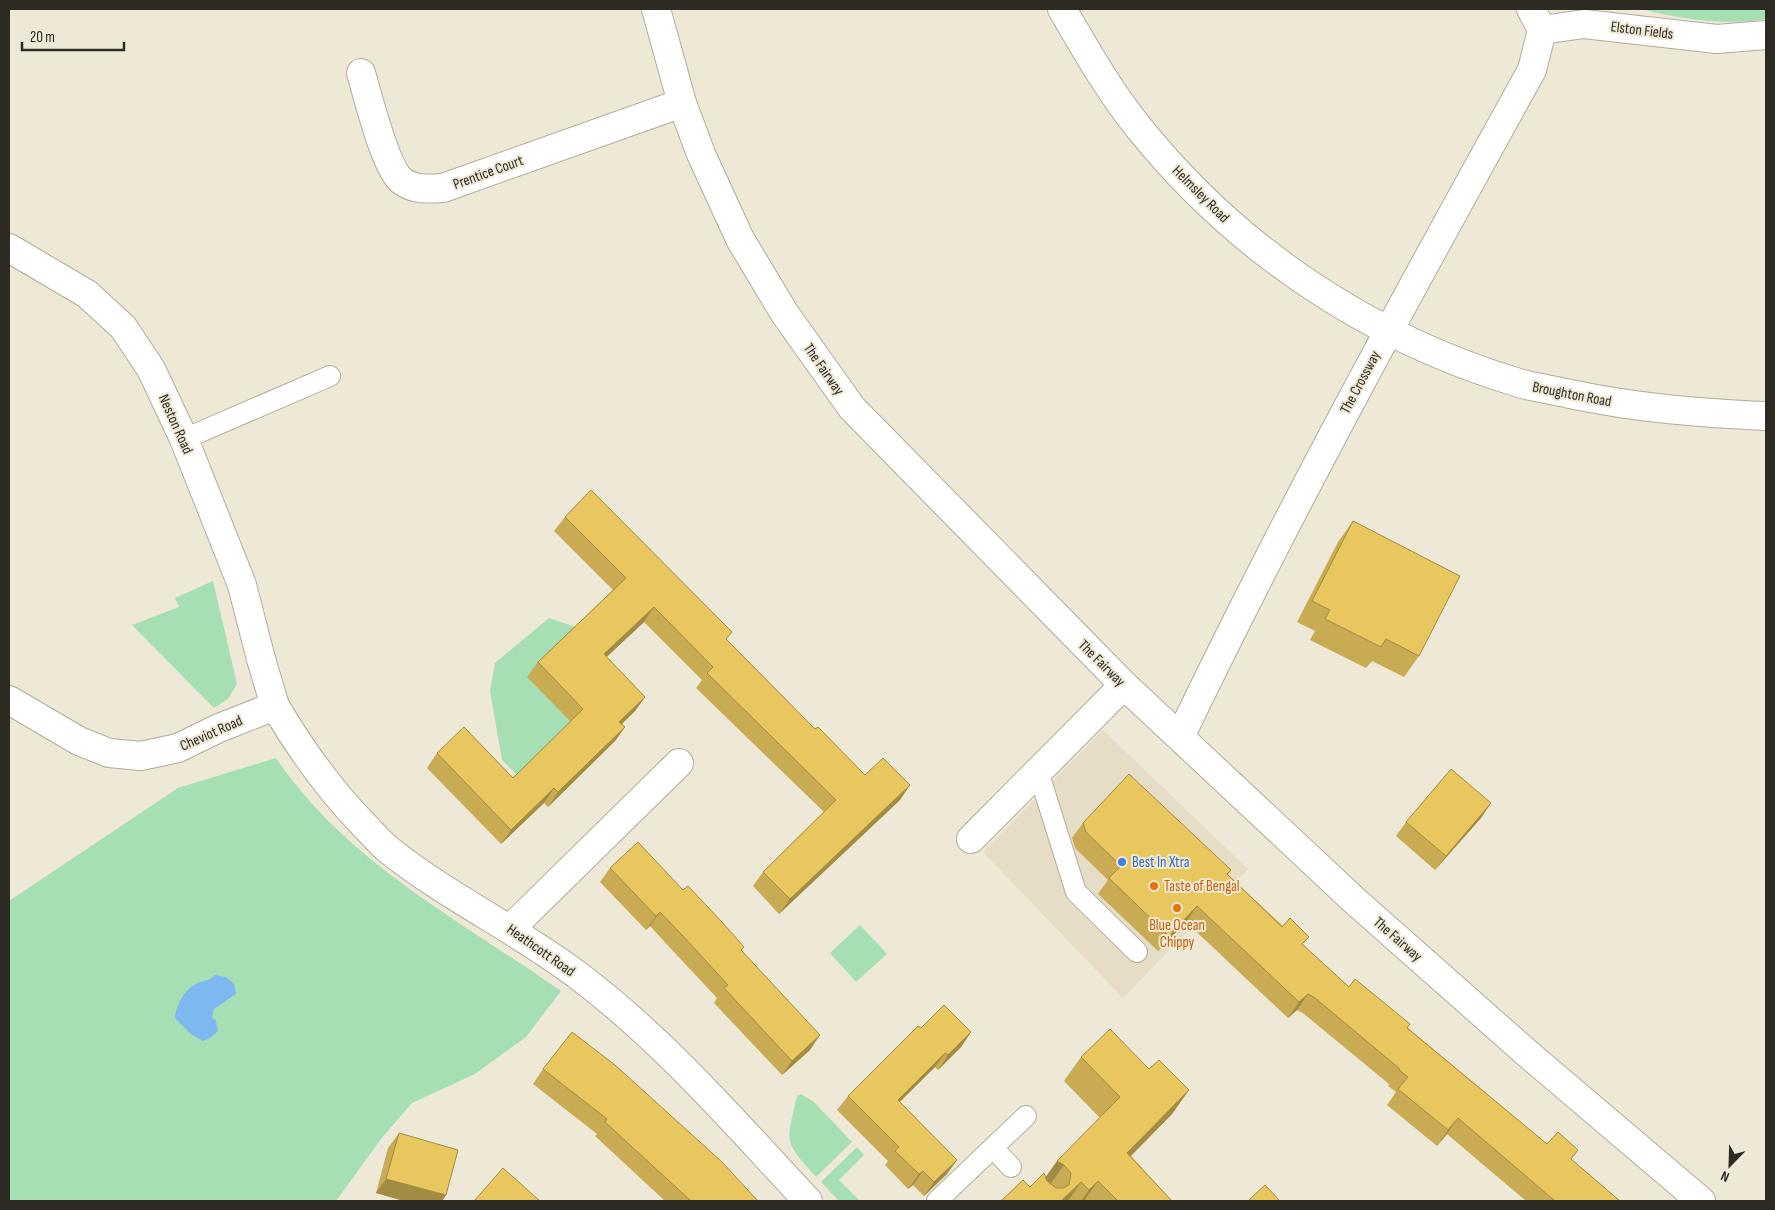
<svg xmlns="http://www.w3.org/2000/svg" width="1775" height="1210" viewBox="0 0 1775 1210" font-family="'Sofia Sans Condensed',sans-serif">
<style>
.built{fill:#e5ddc5}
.green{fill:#a6dfb4}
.water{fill:#7db8f1}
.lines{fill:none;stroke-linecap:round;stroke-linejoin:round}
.service-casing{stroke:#b0ab9b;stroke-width:22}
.pedestrian-casing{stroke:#b0ab9b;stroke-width:30}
.minor-casing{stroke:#b0ab9b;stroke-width:30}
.tertiary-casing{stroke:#b0ab9b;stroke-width:30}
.service{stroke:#fff;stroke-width:20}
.pedestrian{stroke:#fff;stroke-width:28}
.minor{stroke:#fff;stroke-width:28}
.tertiary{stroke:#fff;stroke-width:28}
.wall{fill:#c8ab52}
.shaded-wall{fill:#a28b42}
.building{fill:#e8c75f;stroke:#a28b42}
.shop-dot{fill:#3f7fe0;stroke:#eee9d7;stroke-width:2}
.food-dot{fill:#e8710a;stroke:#eee9d7;stroke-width:2}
.labels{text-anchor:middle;stroke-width:4;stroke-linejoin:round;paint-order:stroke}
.street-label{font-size:15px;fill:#2c2a23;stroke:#eee9d7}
.shop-label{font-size:15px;fill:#366cbe;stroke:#eee9d7;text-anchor:start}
.food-label{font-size:15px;fill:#c56008;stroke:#eee9d7;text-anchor:start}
</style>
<rect width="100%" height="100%" fill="#eee9d7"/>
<!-- built -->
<path class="built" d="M 1103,730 L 1248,869 L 1123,998 L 983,852 Z"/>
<!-- green -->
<path class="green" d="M 1640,9 L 1766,9 L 1766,19 C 1724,26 1681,19 1640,9 Z
M 213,581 L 237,684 L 228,699 L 214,708 L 132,625 L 179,607 L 175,598 Z
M 549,618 L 579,628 L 585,712 L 519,777 L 502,760 L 490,691 L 495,663 Z
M 276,758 C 346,862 461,921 561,991 L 526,1037 L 475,1074 L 412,1103 L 381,1139 L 336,1201 L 9,1201 L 9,901 L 178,788 Z
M 860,925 L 887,954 L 856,982 L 830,953 Z
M 801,1094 L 813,1101 L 852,1142 L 816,1177 C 783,1140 786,1144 797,1096 Z
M 857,1147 L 864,1155 L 839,1180 L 860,1201 L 839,1201 L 821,1182 Z"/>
<!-- water -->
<path class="water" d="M 215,975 L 226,977 L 234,984 L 236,994 L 214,1009 L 212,1017 L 216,1021 L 218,1031 L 210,1038 L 203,1041 L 192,1035 L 175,1018 C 176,1005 185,988 198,983 C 206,980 209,981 215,975 Z"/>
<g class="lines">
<defs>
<path id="service" d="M 184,439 L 330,376
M 1038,771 L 1076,892 L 1137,952
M 993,1148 L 1011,1167
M 937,1201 L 1026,1116"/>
<path id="pedestrian" d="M 261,659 L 275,706"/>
<path id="minor" d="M 1062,9 C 1086,50 1109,91 1139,128 C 1237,250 1369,338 1519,383 C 1536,388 1553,390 1570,394 C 1637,408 1698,413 1766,416
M 1531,9 L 1542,30 L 1584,24 L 1717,39 L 1766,35
M 361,73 C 368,96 385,168 402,181 C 414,190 428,189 443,188 L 682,103
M 9,248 L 87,294 L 123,327 L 151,369 L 184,439 L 242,585 L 261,659
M 9,700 L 79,741 L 109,753 L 141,756 L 178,748 L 219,728 L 275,706 C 301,750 328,788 363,824 C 372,833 380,843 390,851 C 448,897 516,929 576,974 C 663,1039 734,1122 808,1201
M 1180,737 C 1289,510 1410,290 1532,70 L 1542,30
M 971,839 L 1124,685
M 511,928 L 679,763"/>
<path id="tertiary" d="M 656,9 L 682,103 L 701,154 L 740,239 L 785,314 L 852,408 L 1124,685 L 1355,901 L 1528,1054 L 1701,1201"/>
</defs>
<!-- service casing -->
<use href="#service" class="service-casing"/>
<!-- pedestrian casing -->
<use href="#pedestrian" class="pedestrian-casing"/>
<!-- minor casing -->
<use href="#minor" class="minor-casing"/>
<!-- tertiary casing -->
<use href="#tertiary" class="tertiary-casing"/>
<!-- service -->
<use href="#service" class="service"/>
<!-- pedestrian -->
<use href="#pedestrian" class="pedestrian"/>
<!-- minor -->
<use href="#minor" class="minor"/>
<!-- tertiary -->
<use href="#tertiary" class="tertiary"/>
</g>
<!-- wall -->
<path class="wall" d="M 565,517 L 727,640 L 815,729 L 865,775 L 900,800 L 779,914 L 753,886 L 763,872 L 824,812 L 696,688 L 702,680 L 644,622 L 606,657 L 645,697 L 635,711 L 622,724 L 625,727 L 615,741 L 548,807 L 544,803 L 501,844 L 427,768 L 437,753 L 513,778 L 571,722 L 527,677 L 538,662 L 613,590 L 554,531 Z
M 1353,521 L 1419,656 L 1404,677 L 1372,661 L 1366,668 L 1310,640 L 1315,631 L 1297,622 L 1338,542 Z
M 1491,803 L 1481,818 L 1435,870 L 1396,836 L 1406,822 Z
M 1083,823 L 1231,870 L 1228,875 L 1349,987 L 1408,1028 L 1547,1144 L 1572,1160 L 1620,1201 L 1526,1201 L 1447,1134 L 1437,1146 L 1387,1105 L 1396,1092 L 1388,1086 L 1389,1084 L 1304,1014 L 1297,1010 L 1288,1018 L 1186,922 L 1158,951 L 1098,894 L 1108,880 L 1075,848 L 1072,838 Z
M 610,868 L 683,890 L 742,951 L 810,1050 L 782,1075 L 714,1003 L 717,998 L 673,951 L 650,926 L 646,930 L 600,882 Z
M 921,1028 L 971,1032 L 961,1047 L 938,1070 L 935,1067 L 900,1102 L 947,1174 L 924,1196 L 913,1185 L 908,1189 L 885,1165 L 888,1161 L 837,1110 L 848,1096 Z
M 1081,1057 L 1149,1069 L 1189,1090 L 1172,1114 L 1131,1156 L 1172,1201 L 1001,1201 L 1030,1187 L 1046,1177 L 1100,1118 L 1064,1081 Z
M 543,1069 L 758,1201 L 665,1201 L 595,1136 L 597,1134 L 533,1084 Z
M 399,1133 L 446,1195 L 442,1201 L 404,1201 L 376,1193 L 388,1148 Z"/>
<!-- shaded-wall -->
<path class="shaded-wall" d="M 654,607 L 644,622 L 594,669 L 604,654 Z
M 645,697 L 635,711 L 609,736 L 619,722 Z
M 625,727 L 615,741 L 548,807 L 558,792 Z
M 910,785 L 900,800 L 779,914 L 790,899 Z
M 554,788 L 544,803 L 501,844 L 511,830 Z
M 1491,803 L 1481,818 L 1435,870 L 1446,856 Z
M 1197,906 L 1186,922 L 1158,951 L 1169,936 Z
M 660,912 L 650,926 L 646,930 L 656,916 Z
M 1308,994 L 1297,1010 L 1288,1018 L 1299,1002 Z
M 971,1032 L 961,1047 L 938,1070 L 948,1055 Z
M 820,1035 L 810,1050 L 782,1075 L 792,1061 Z
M 945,1053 L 935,1067 L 887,1114 L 898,1100 Z
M 1189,1090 L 1172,1114 L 1110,1177 L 1127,1153 Z
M 1458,1118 L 1447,1134 L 1437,1146 L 1448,1130 Z
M 957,1160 L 947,1174 L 924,1196 L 934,1182 Z
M 1057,1161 L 1064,1165 L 1047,1189 L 1040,1185 Z
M 923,1171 L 913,1185 L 908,1189 L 919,1174 Z
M 386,1179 L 446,1195 L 442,1201 L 404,1201 L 376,1193 Z
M 1098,1181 L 1084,1201 L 1081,1201 L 1089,1190 Z
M 1081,1182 L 1068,1201 L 1061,1201 Z"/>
<!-- building -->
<path class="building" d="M 591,490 L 732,632 L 726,639 L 815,729 L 818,727 L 865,775 L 883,758 L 910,785 L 790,899 L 763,872 L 836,800 L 707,673 L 713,667 L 654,607 L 604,654 L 645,697 L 619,722 L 625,727 L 558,792 L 554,788 L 511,830 L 437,753 L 464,727 L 513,778 L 583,709 L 538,662 L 626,578 L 565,517 Z
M 1353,521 L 1460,576 L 1419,656 L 1386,639 L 1381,647 L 1325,619 L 1330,610 L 1312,601 Z
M 1451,769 L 1491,803 L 1446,856 L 1406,822 Z
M 1129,774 L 1231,870 L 1227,874 L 1282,927 L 1290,918 L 1309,937 L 1302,944 L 1349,987 L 1355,979 L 1410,1024 L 1407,1028 L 1547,1144 L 1558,1132 L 1578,1150 L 1571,1159 L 1620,1201 L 1555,1201 L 1458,1118 L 1448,1130 L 1398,1089 L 1408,1077 L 1399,1070 L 1400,1069 L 1315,998 L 1308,994 L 1299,1002 L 1197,906 L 1169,936 L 1109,878 L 1121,866 L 1086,832 L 1083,823 Z
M 638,842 L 683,890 L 688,886 L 722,922 L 744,947 L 741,950 L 820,1035 L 792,1061 L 724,988 L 728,985 L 683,936 L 660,912 L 656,916 L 610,868 Z
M 944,1005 L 971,1032 L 948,1055 L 945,1053 L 898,1100 L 957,1160 L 934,1182 L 923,1171 L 919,1174 L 895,1151 L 899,1147 L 848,1096 L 918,1026 L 921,1028 Z
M 1110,1029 L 1149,1069 L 1159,1060 L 1189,1090 L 1127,1153 L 1172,1201 L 1118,1201 L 1098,1181 L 1089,1190 L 1081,1182 L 1061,1201 L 1001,1201 L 1023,1180 L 1030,1187 L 1044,1173 L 1047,1181 L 1056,1188 L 1063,1188 L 1069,1185 L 1071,1173 L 1064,1165 L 1057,1161 L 1120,1097 L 1081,1057 Z
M 572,1032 L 615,1065 L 722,1162 L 758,1201 L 691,1201 L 605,1122 L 607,1119 L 543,1069 Z
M 399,1133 L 458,1150 L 446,1195 L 386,1179 Z
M 503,1168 L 540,1201 L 474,1201 Z
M 1265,1185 L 1280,1201 L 1248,1201 Z"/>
<!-- markers -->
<circle class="shop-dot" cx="1122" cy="862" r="5"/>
<g class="food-dot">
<circle cx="1154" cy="886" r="5"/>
<circle cx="1177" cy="908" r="5"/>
</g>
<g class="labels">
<!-- street labels -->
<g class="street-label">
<text transform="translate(1642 30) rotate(7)" y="5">Elston Fields</text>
<text transform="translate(488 172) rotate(-20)" y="5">Prentice Court</text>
<text transform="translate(1201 194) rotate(45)" y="5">Helmsley Road</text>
<text transform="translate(824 369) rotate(55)" y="5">The Fairway</text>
<text transform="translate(1360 382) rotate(-62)" y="5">The Crossway</text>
<text transform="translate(1572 394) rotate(11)" y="5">Broughton Road</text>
<text transform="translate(176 424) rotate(66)" y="5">Neston Road</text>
<text transform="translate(1102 663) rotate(45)" y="5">The Fairway</text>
<text transform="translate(211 733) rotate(-24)" y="5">Cheviot Road</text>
<text transform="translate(1398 939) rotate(41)" y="5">The Fairway</text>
<text transform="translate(541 950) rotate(35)" y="5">Heathcott Road</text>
</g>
<!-- shop labels -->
<g class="shop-label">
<text x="1132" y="867">Best In Xtra</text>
</g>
<!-- food labels -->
<g class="food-label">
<text x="1164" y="891">Taste of Bengal</text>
<text x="1177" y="930" text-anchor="middle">Blue Ocean<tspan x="1177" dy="17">Chippy</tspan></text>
</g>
</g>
<!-- border -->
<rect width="1775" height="1210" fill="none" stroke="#2c2a23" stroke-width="20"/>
<!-- north arrow -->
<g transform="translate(1730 1165) rotate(203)" stroke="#eee9d7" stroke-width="4" paint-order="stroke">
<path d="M0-4L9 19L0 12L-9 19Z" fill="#2c2a23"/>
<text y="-8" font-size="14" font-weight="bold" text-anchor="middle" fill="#2c2a23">N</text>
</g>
<!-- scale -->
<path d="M22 42v8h102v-8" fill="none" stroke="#2c2a23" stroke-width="2.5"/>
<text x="30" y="42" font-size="15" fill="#2c2a23" stroke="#eee9d7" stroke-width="4" paint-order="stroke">20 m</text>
</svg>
